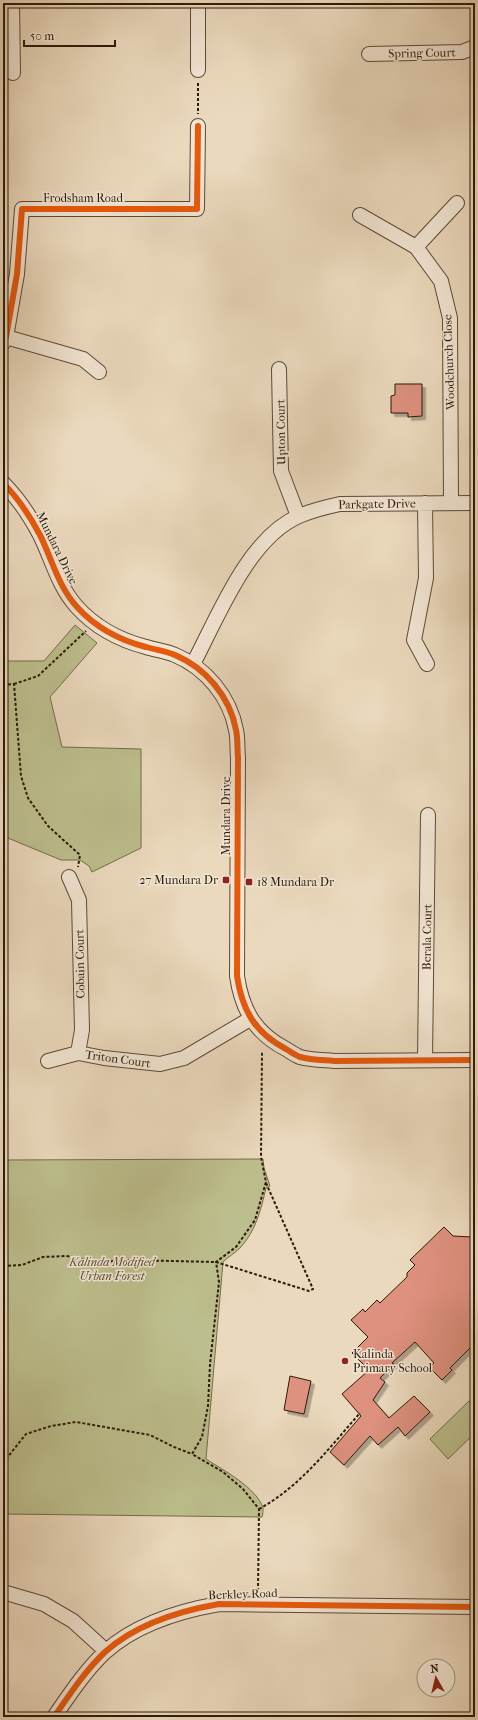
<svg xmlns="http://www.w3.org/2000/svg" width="478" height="1720" viewBox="0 0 478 1720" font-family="'IM FELL French Canon',serif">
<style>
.green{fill:#bdbe8d;stroke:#746c4b}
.building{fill:#de917f;stroke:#2c1b09;filter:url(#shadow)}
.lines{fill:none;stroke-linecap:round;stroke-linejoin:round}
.minor-casing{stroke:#5c4a36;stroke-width:16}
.path{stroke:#2c1b09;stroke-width:2;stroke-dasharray:3 2;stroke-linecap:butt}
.minor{stroke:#f2e6d4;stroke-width:14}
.cycleway-casing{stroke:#f2e6d4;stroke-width:8}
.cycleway{stroke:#e8590c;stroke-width:6}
.poi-dot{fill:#8f2418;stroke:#f2e6d4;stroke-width:1.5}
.labels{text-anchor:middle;stroke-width:3;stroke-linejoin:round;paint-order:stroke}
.street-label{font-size:12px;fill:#2c1b09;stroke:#f2e6d4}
.poi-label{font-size:12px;fill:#2c1b09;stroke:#f2e6d4;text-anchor:start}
.park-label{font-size:12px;font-style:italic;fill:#584c31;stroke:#f2e6d4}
</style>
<defs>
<filter id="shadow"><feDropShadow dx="3.5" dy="3.5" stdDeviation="0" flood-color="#0004"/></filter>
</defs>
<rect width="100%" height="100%" fill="#ebd9bd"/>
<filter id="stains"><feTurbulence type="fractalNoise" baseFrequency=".005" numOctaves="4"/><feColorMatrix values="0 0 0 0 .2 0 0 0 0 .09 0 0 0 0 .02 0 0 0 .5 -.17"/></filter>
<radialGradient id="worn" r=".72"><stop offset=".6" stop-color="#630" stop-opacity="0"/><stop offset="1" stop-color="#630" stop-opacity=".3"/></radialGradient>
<!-- green -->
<path class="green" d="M 75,625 L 97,643 L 50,697 L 62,747 L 141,749 L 141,848 L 92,872 L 89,866 L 80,860 L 61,860 L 3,836 L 3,661 L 44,661 Z
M 263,1159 L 264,1168 L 270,1186 L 266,1188 C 261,1209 256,1231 240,1248 C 235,1253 228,1257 223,1262 L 206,1459 C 223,1470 257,1488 263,1508 C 263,1511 263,1515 262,1517 L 3,1514 L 3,1160 Z
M 469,1401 L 475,1407 L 475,1433 L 448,1459 L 430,1439 Z"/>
<!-- building -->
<path class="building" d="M 395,384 L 422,384 L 422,416 L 408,417 L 408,413 L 391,413 L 391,396 L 395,395 Z
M 444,1227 L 453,1236 L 471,1237 L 475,1241 L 475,1343 L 450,1368 L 452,1370 L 442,1380 L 429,1367 L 434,1363 L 415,1342 L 392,1363 L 394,1364 L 380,1378 L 385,1382 L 373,1400 L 389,1418 L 414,1396 L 430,1412 L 405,1436 L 398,1427 L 378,1445 L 370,1436 L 344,1465 L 330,1452 L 361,1416 L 342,1394 L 369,1370 L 352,1353 L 368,1337 L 351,1320 L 363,1309 L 365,1312 L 377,1300 L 380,1303 L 407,1277 L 407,1273 L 415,1265 L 410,1260 Z
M 290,1376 L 311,1381 L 304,1414 L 284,1410 Z"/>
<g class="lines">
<defs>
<path id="minor" d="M 12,3 L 13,73
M 198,3 L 198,70
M 369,54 L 462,52 L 475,47
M 360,215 L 416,247 L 441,281 L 450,318 L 451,502
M 416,247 L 457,203
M 6,337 L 83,359 L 99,372
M 3,343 L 6,337 L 17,274 L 22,209 L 197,209 L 198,126
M 279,369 L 281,471 L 298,516
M 3,483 C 18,498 30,516 40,535 C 52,559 58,586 77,607 C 96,628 119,640 146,647 C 156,650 166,651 175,655 C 206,668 230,697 236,730 C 238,738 237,748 238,757 L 237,976 C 242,1010 255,1033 286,1049 C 291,1052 295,1055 300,1057 C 311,1060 323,1060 334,1061 L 475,1060
M 425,503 L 426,578 L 414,640 L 427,664
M 193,664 C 218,617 248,538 299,516 C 313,510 326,507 340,504 L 475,503
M 69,877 L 79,900 L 82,1030 L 78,1053
M 425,1060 L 428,815
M 48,1061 L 78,1053 L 104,1058 L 160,1064 L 184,1058 L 250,1019
M 3,1592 L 44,1604 L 73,1621 L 106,1651
M 54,1717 C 70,1694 85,1671 105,1652 C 136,1624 179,1611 219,1604 L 475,1607"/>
</defs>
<!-- minor casing -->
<use href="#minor" class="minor-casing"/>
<!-- path -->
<path class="path" d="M 198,83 L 198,114
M 14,684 L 38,676 L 86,631
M 3,685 L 14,684 L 21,776 L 28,798 L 48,826 L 80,855 L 78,867
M 3,1266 L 22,1265 L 43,1257 L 66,1256 L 101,1262 L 128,1260 L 216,1262 L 309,1291 L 313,1289 L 266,1183
M 3,1463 L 26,1434 L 51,1426 L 76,1422 L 150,1435 L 174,1447 L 192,1454
M 259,1509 C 301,1486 329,1448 360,1413
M 258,1591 L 259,1509 L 243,1489 L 223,1472 L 192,1454 L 202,1437 L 208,1406 L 210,1364 L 219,1282 L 216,1262 L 236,1247 L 255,1220 L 266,1182 L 261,1157 L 262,1052"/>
<!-- minor -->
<use href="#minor" class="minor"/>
<defs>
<path id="cycleway" d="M 3,343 L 6,337 L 17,274 L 22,209 L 197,209 L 198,126
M 3,483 C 18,498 30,516 40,535 C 52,559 58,586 77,607 C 96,628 119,640 146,647 C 156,650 166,651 175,655 C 206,668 230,697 236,730 C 238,738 237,748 238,757 L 237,976 C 242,1010 255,1033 286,1049 C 291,1052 295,1055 300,1057 C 311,1060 323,1060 334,1061 L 475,1060
M 54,1717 C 70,1694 85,1671 105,1652 C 136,1624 179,1611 219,1604 L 475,1607"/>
</defs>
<!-- cycleway casing -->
<use href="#cycleway" class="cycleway-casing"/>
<!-- cycleway -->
<use href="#cycleway" class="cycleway"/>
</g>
<!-- markers -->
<g class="poi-dot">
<rect x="222" y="876" width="8" height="8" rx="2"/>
<rect x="245" y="878" width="8" height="8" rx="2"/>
<circle cx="345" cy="1361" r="4"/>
</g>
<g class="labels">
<!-- street labels -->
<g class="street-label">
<text transform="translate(422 53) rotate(-1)" y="4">Spring Court</text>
<text x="83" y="202">Frodsham Road</text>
<text transform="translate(449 362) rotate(-92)" y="4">Woodchurch Close</text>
<text transform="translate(281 432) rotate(-91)" y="4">Upton Court</text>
<text transform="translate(377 504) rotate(-1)" y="4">Parkgate Drive</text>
<text transform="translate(57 548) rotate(64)" y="4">Mundara Drive</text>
<text transform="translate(226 816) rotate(-90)" y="4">Mundara Drive</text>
<text transform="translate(427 937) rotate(-89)" y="4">Berala Court</text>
<text transform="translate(80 964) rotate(-91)" y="4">Cobain Court</text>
<text transform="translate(118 1059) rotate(8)" y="4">Triton Court</text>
<text transform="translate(243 1594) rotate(-2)" y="4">Berkley Road</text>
</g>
<!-- poi labels -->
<g class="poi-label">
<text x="218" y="884" text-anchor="end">27 Mundara Dr</text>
<text x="257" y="886">18 Mundara Dr</text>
<text x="353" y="1358">Kalinda<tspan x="353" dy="14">Primary School</tspan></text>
</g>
<!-- park labels -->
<g class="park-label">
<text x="112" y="1266">Kalinda Modified<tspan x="112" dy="14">Urban Forest</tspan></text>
</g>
</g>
<!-- margin -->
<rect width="478" height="1720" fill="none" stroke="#ebd9bd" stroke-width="16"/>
<rect x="4" y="4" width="470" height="1712" fill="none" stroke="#2c1b09" stroke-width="2"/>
<rect x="8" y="8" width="462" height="1704" fill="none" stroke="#2c1b09"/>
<!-- north arrow -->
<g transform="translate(436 1678) rotate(352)"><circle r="19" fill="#f2e6d4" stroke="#a39583"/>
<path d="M0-3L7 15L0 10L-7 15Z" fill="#8f2418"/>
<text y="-6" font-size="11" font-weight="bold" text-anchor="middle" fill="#2c1b09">N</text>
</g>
<!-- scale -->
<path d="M24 40v6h91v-6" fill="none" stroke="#2c1b09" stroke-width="2"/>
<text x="30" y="40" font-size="12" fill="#2c1b09" stroke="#f2e6d4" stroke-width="3" paint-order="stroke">50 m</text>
<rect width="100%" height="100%" filter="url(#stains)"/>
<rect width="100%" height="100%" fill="url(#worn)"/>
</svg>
